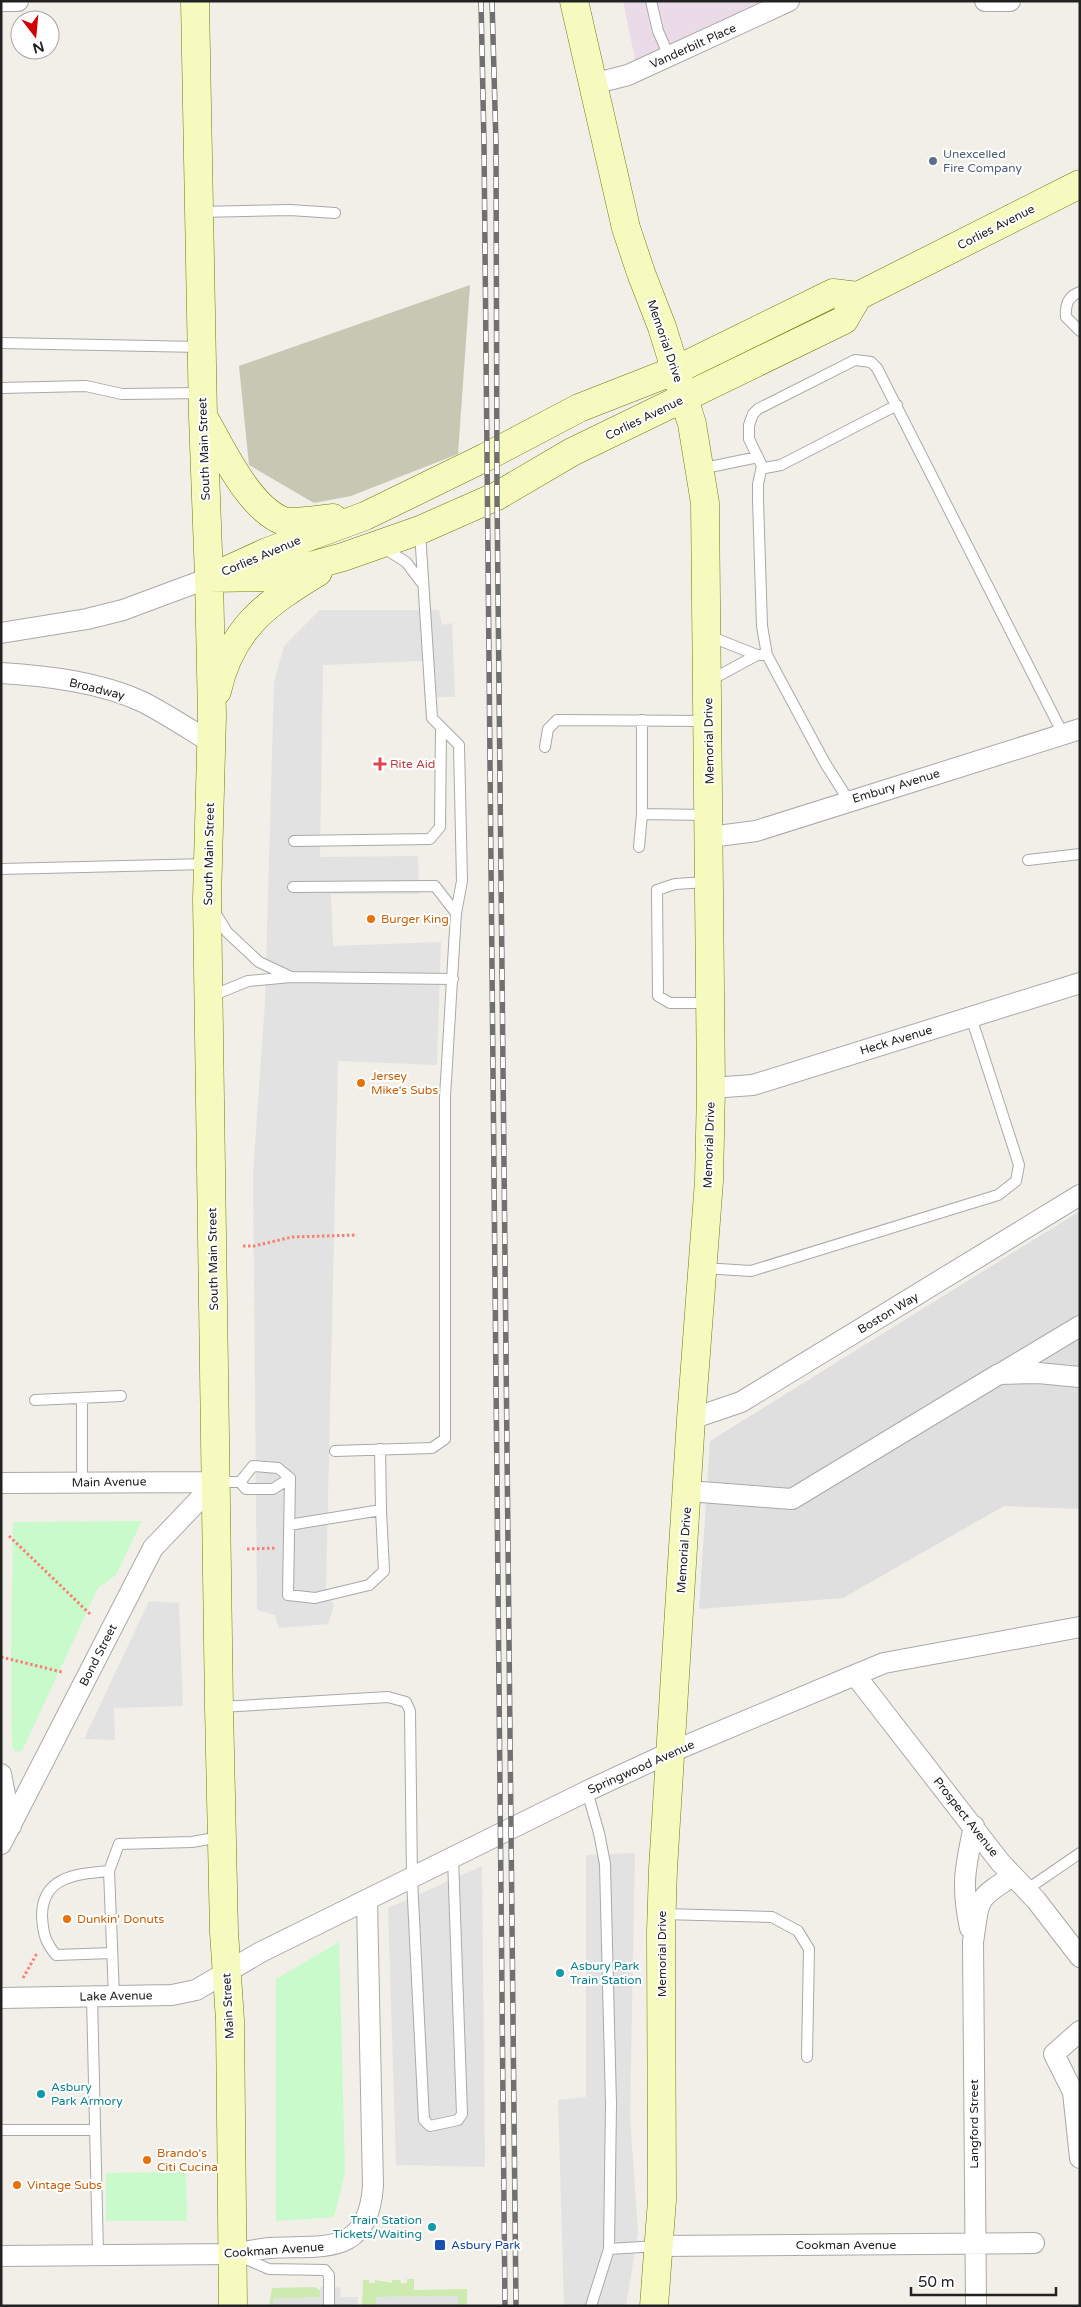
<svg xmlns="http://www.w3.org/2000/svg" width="1081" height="2307" viewBox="0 0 1081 2307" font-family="'Varela Round',sans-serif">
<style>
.residential{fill:#e0dfdf}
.industrial{fill:#ebdbe8}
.construction{fill:#c7c7b4}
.grass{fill:#cdebb0}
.park{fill:#c8facc}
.parking{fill:#e2e2e2}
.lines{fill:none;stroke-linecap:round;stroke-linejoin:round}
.lane-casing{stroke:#a9a9a9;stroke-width:12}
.street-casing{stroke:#a9a9a9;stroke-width:22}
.secondary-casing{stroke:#707d05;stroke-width:29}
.path{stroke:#fa8072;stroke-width:3;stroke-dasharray:2.5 2.5;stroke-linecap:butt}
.lane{stroke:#fff;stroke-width:10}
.street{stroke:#fff;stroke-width:20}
.secondary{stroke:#f7fabf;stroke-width:28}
.rail-casing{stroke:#707070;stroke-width:5.5}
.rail{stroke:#fff;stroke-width:4;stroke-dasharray:11;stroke-linecap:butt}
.service-dot{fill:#5c6f8a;stroke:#fff;stroke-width:2}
.health-dot{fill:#e0444e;stroke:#fff;stroke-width:2}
.food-dot{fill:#e8710a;stroke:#fff;stroke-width:2}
.culture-dot{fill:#0f9aa8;stroke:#fff;stroke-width:2}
.transit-dot{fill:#1a4fb4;stroke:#fff;stroke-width:2}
.labels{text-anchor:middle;stroke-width:4;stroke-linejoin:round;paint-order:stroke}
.street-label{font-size:12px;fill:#222;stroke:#fff}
.service-label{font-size:12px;fill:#4e5e75;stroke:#fff;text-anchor:start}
.health-label{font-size:12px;fill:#be3a42;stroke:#fff;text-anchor:start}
.food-label{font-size:12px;fill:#c56008;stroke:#fff;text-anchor:start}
.culture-label{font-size:12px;fill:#0d838f;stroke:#fff;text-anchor:start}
.transit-label{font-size:12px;fill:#164399;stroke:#fff;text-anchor:start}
</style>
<rect width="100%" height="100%" fill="#f2efe9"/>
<!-- residential -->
<path class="residential" d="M 1080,1211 L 1080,1509 L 1004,1506 L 843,1598 L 699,1609 L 710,1441 Z"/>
<!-- industrial -->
<path class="industrial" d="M 623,1 L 760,1 L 756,12 L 636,64 Z"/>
<!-- construction -->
<path class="construction" d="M 470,285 L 458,454 L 351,496 L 314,503 L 249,465 L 239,366 Z"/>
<!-- grass -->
<path class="grass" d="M 407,2279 L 414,2279 L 414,2290 L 467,2289 L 467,2306 L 458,2306 L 458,2296 L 376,2297 L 376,2306 L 362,2306 L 363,2280 L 369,2280 L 369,2283 L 375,2283 L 375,2280 L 392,2283 L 392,2280 L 400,2280 L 401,2283 L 407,2283 Z
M 314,2287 L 320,2290 L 320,2297 L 273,2299 L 273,2306 L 269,2306 L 272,2288 Z"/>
<!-- park -->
<path class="park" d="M 142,1521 L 116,1575 L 98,1588 L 22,1751 L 16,1752 L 12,1747 L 11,1653 L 13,1522 Z
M 339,1942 L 345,2172 L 334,2217 L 276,2221 L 276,1979 Z
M 186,2172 L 187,2221 L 106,2221 L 106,2173 Z"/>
<!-- parking -->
<path class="parking" d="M 320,610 L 439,610 L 442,625 L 452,623 L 455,697 L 424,697 L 423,661 L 323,665 L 320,857 L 418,856 L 419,894 L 331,894 L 333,946 L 441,942 L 437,1065 L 338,1061 L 326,1588 L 334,1606 L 328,1624 L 279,1628 L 275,1615 L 257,1610 L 253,1174 L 265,1002 L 274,682 L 284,646 Z
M 149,1601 L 179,1603 L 183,1706 L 114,1708 L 115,1740 L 84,1739 Z
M 635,1853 L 630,2116 L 638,2233 L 626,2306 L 564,2306 L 558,2100 L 586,2097 L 586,1855 Z
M 482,1866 L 485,2167 L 396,2165 L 388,1908 Z
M 320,2287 L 340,2287 L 341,2297 L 358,2297 L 358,2306 L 273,2306 L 273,2299 L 320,2297 Z
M 458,2296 L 458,2306 L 376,2306 L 376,2297 Z"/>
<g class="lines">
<defs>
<path id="lane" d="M 651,1 L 658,31 L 669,56
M 199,212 L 290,210 L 335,213
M 1080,292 C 1068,296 1065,305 1066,317 L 1080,331
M 1,343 L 200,347
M 1,388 L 86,386 L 122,394 L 202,393
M 762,466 L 765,468 L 781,465 L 897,405
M 700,469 L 758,457
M 382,547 L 406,562 L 422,583
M 709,636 L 757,655 L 767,655
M 709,681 L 757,655
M 545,747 L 548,729 L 557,720 L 707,721
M 849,801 L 825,763 L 767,655 L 762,626 L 758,500 L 758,484 L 762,466 L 749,439 L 749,425 L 753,414 L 758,409 L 855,360 L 871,362 L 877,368 L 1063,734
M 642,814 L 706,815
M 294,841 L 430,839 L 440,827 L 441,727
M 639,847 L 642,814 L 642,720
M 1028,860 L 1080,854
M 1,869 L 207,864
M 707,882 L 675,884 L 657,890 L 658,996 L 670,1003 L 710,1003
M 293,887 L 435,886 L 456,913
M 214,911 L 227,932 L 259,962 L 291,977
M 209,997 L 248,981 L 291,977 L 453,979
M 703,1268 L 751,1271 L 998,1195 L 1016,1181 L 1019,1165 L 971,1017
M 82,1398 L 82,1483
M 35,1400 L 121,1396
M 380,1449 L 381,1510
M 335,1451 L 432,1448 L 445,1439 L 445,1097 L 456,913 L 462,881 L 459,745 L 432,718 L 420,532
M 217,1482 L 240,1482 L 246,1489 L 273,1489 L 290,1478
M 240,1482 L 253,1466 L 278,1468 L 290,1478
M 289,1525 L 381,1510 L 384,1571 L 369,1585 L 315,1598 L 288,1595 L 290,1478
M 221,1707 L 388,1697 L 406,1702 L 410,1711 L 412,1879 L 424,2120 L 430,2126 L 458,2120 L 462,2114 L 453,1858
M 587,1791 L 599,1833 L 605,1864 L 611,2104 L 609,2249 L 591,2306
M 109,1871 C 77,1874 42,1876 42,1916 C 43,1933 45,1942 56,1955 L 112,1953
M 1026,1890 L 1080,1853
M 663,1914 L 772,1917 L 798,1931 L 809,1949 L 807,2057
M 114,1996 L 109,1871 L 119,1844 L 192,1842 L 220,1837
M 92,1997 L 98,2254
M 1,2130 L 95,2130
M 609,2249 L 658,2246
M 239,2256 L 269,2269 L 325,2270 L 329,2275 L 329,2306"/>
<path id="street" d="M 1,1 L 18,1
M 985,1 L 1010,1
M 593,84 L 628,75 L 789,1
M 1,633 L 87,619 L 123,610 L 209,578
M 1,673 C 48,676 100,682 143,702 C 166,714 189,729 212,743
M 710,837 L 756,831 L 1080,729
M 711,1088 L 753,1085 L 1080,983
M 1000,1374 L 1080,1326
M 691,1419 L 741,1402 L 1080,1195
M 1,1483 L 216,1482
M 688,1491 L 792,1499 L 999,1374 L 1038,1373 L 1080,1377
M 855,1675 L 1000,1862 L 1036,1900 L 1080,1957
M 1,1774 L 11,1826
M 1,1844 L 153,1548 L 216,1482
M 970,1928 C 961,1885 965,1869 974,1826
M 1,1998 L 172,1995 L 196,1990 L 261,1952 L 587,1791 L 671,1752 L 855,1675 L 884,1663 L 1080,1627
M 1080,2031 L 1054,2054 L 1073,2092 L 1080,2158
M 658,2246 L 1034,2243
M 1,2256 L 232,2254 C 245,2252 258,2249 270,2248 C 323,2245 368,2257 373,2186 L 367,1901
M 976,2306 L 973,1942 C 980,1899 974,1900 1013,1876"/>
<path id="secondary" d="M 195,1 L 203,417 L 209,578 L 212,716 L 207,899 L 219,1707 L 224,1932 L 230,2020 L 233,2306
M 574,1 L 626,228 L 641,273 L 662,327 L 692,424 L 705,503 L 711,1088 L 709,1181 L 691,1419 L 663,1869 L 661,1932 L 662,2200 L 654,2306
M 204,418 C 222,449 248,507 283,521 C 292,524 322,519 333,518
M 221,573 L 267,552 L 365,516 L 486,457 L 579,408 L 676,370 L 833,293 L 858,296
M 209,578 L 270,577 L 343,557 L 420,530 L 497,496 L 572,452 L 844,320 L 858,296 L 1080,184
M 217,691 C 231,628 267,603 318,572"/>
</defs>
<!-- lane casing -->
<use href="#lane" class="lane-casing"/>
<!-- street casing -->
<use href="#street" class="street-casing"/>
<!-- secondary casing -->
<use href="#secondary" class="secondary-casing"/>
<!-- path -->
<path class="path" d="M 243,1246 L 254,1246 L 292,1237 L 357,1235
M 9,1536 L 90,1614
M 247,1549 L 276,1548
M 1,1657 L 62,1672
M 23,1978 L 36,1955 L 39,1953"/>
<!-- lane -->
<use href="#lane" class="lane"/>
<!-- street -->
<use href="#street" class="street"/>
<!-- secondary -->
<use href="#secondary" class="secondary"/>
<defs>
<path id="rail" d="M 481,1 L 484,145 L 505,2306
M 492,1 L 496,144 L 497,496 L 516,2306"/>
</defs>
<!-- rail casing -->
<use href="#rail" class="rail-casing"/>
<!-- rail -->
<use href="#rail" class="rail"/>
</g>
<!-- markers -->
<circle class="service-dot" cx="933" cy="161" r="5"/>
<path class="health-dot" d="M377.5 756.5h5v5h5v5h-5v5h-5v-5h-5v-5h5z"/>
<g class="food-dot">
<circle cx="371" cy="919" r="5"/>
<circle cx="361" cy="1083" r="5"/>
<circle cx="67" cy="1919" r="5"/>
<circle cx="147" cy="2160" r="5"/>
<circle cx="17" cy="2185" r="5"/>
</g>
<g class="culture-dot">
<circle cx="560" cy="1973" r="5"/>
<circle cx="41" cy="2094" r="5"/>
<circle cx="432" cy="2227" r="5"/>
</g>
<rect class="transit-dot" x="434" y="2239" width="12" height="12" rx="2.5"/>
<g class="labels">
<!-- street labels -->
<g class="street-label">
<text transform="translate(693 46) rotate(-24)" y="4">Vanderbilt Place</text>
<text transform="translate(996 227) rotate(-27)" y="4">Corlies Avenue</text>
<text transform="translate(665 341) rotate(71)" y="4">Memorial Drive</text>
<text transform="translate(644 418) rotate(-26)" y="4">Corlies Avenue</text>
<text transform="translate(204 449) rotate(-92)" y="4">South Main Street</text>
<text transform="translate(261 556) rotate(-23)" y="4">Corlies Avenue</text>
<text transform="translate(97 689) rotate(14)" y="4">Broadway</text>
<text transform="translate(709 741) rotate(-91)" y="4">Memorial Drive</text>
<text transform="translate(896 786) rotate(-17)" y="4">Embury Avenue</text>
<text transform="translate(209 854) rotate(-89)" y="4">South Main Street</text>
<text transform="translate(896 1040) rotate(-17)" y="4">Heck Avenue</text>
<text transform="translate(709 1145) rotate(-88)" y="4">Memorial Drive</text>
<text transform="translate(213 1259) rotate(-91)" y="4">South Main Street</text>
<text transform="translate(888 1313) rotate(-31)" y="4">Boston Way</text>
<text transform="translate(109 1482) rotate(-1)" y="4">Main Avenue</text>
<text transform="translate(684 1550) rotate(-86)" y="4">Memorial Drive</text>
<text transform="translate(98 1655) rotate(-63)" y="4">Bond Street</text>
<text transform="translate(641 1767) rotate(-24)" y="4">Springwood Avenue</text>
<text transform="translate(966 1817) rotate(52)" y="4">Prospect Avenue</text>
<text transform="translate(662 1954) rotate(-90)" y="4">Memorial Drive</text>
<text transform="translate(116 1996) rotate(-1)" y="4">Lake Avenue</text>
<text transform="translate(228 2006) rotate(-93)" y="4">Main Street</text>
<text transform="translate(974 2124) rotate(-90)" y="4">Langford Street</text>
<text x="846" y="2249">Cookman Avenue</text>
<text transform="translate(274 2250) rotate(-4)" y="4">Cookman Avenue</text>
</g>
<!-- service labels -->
<g class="service-label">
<text x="943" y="158">Unexcelled<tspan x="943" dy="14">Fire Company</tspan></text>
</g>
<!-- health labels -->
<g class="health-label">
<text x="390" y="768">Rite Aid</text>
</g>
<!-- food labels -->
<g class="food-label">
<text x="381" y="923">Burger King</text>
<text x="371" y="1080">Jersey<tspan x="371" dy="14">Mike's Subs</tspan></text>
<text x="77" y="1923">Dunkin' Donuts</text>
<text x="157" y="2157">Brando's<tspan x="157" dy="14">Citi Cucina</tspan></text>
<text x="27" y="2189">Vintage Subs</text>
</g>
<!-- culture labels -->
<g class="culture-label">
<text x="570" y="1970">Asbury Park<tspan x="570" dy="14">Train Station</tspan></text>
<text x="51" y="2091">Asbury<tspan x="51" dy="14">Park Armory</tspan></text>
<text x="422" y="2224" text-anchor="end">Train Station<tspan x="422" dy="14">Tickets/Waiting</tspan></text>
</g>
<!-- transit labels -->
<g class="transit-label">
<text x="451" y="2249">Asbury Park</text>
</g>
</g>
<!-- border -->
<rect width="1081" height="2307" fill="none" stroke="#222222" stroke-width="5"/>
<!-- north arrow -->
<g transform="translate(35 35) rotate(164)"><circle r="24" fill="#ffffff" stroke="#a7a7a7"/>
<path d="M0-4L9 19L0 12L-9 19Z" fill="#d40000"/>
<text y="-8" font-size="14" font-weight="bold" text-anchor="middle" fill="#222222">N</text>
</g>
<!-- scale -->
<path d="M911 2287v8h145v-8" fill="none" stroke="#222222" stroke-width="2.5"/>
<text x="918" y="2287" font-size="15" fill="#222222" stroke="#ffffff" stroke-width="4" paint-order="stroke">50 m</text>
</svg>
